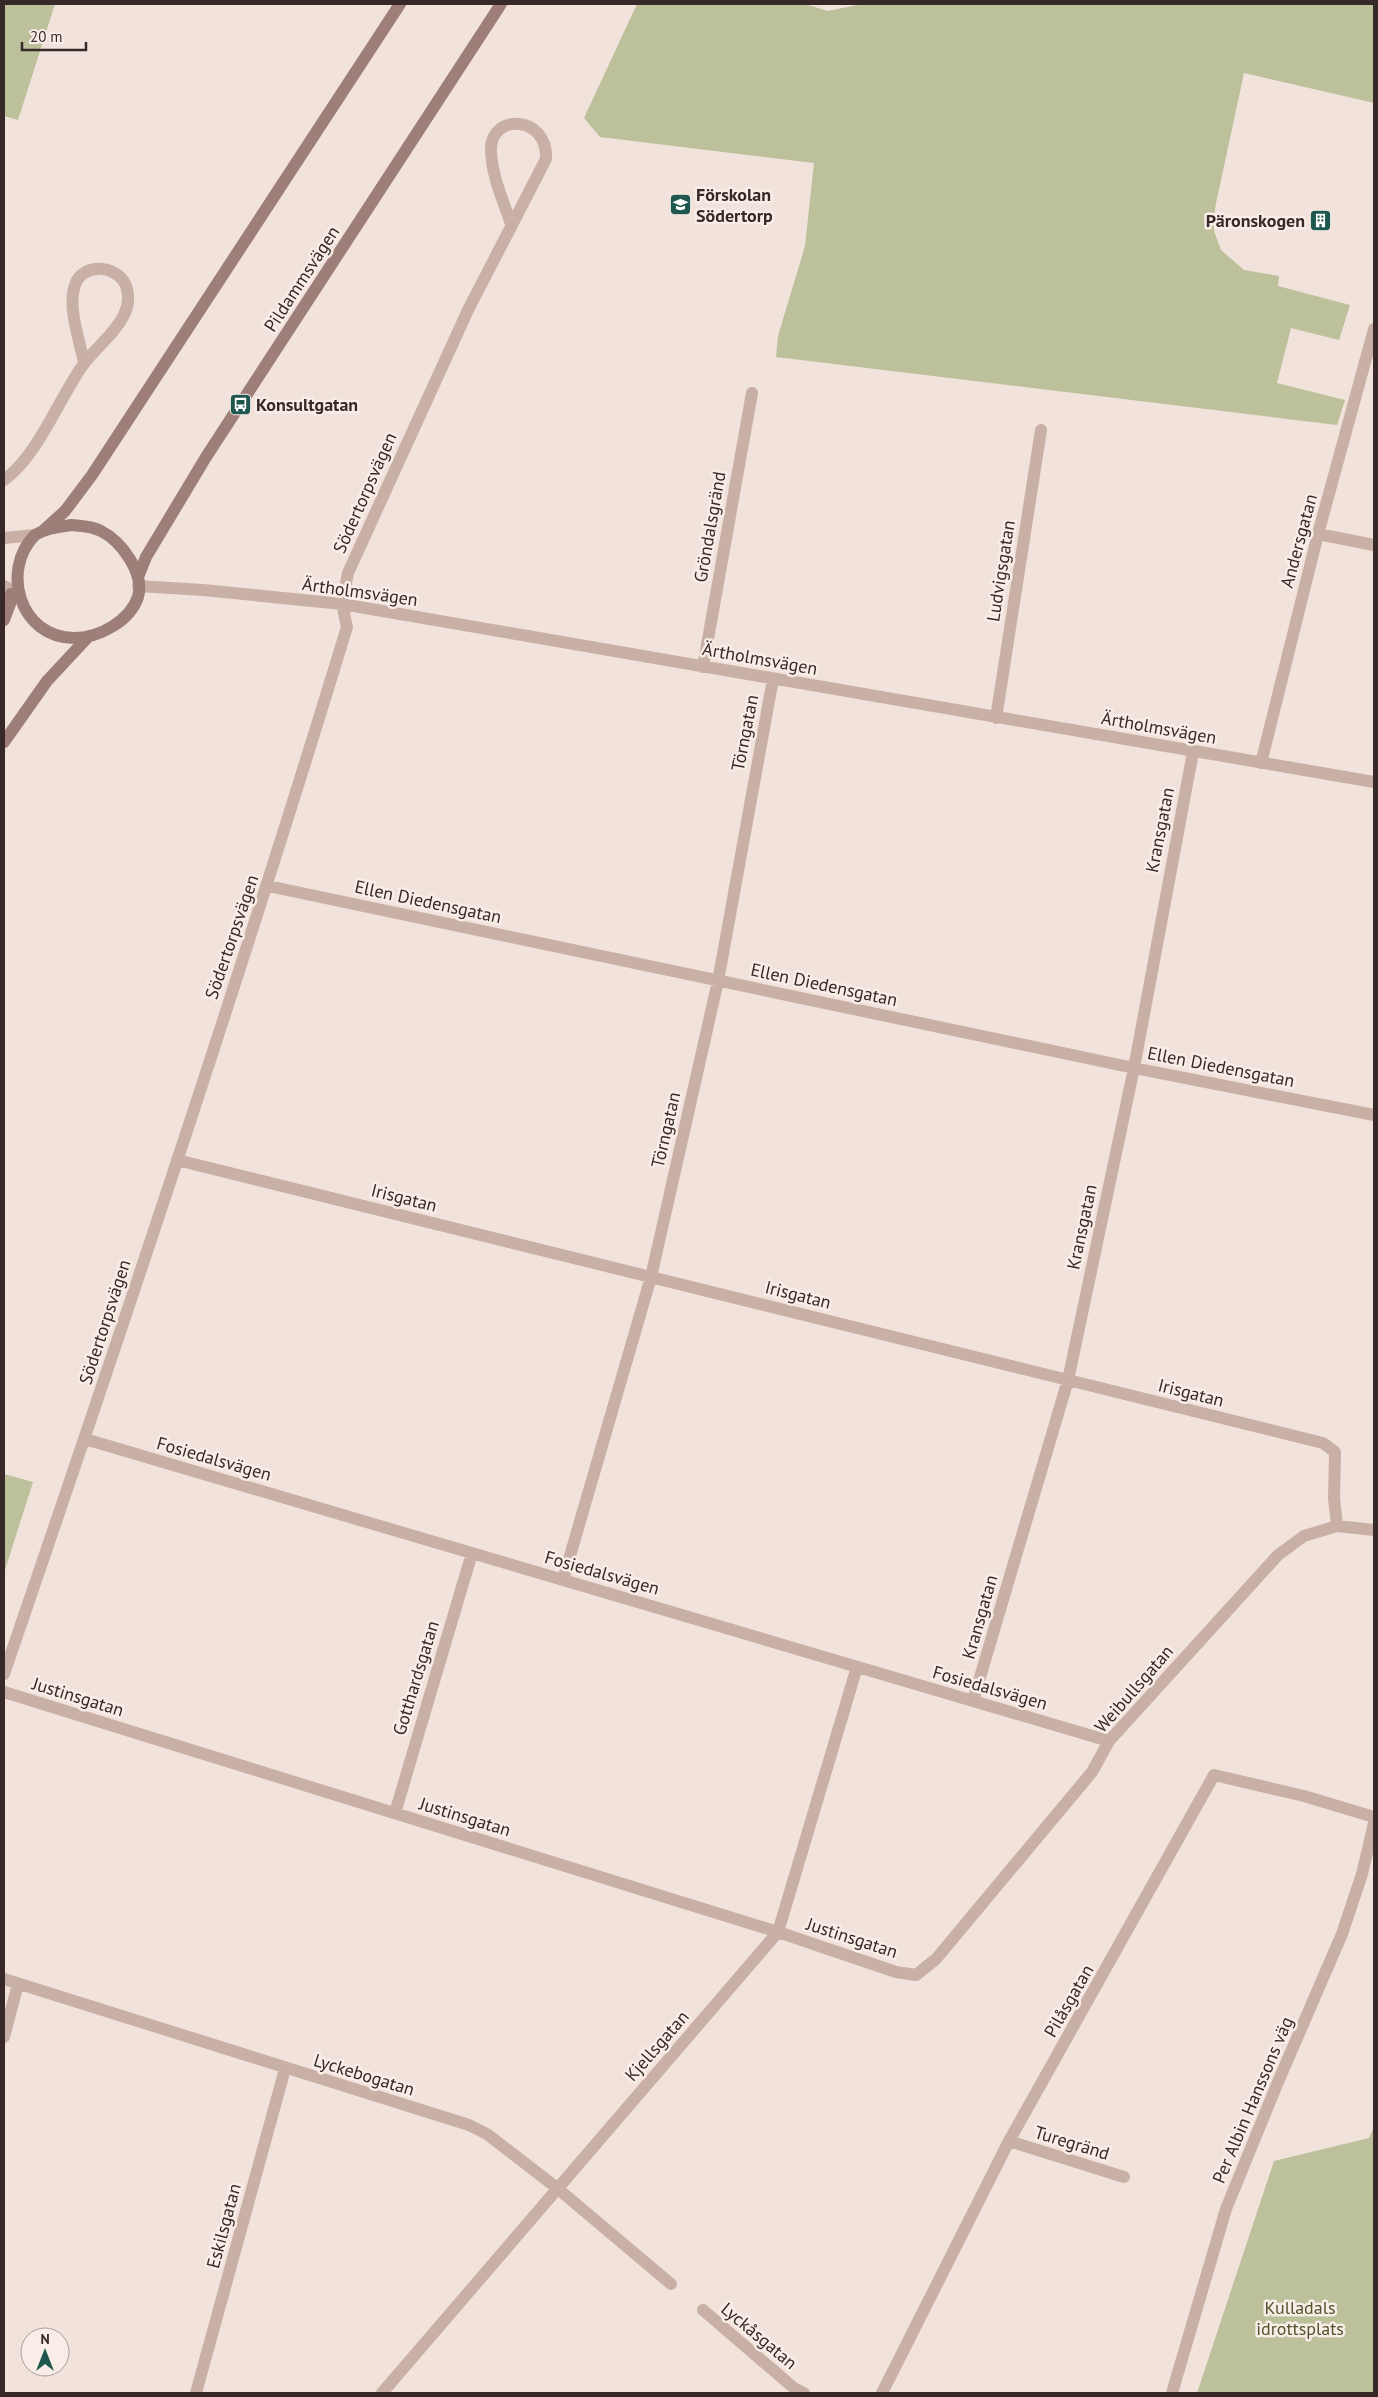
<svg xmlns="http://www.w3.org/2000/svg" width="1378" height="2397" viewBox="0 0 1378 2397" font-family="'PT Sans',sans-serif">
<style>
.green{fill:#bcc09b}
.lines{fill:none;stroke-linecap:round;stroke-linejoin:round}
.minor{stroke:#c9b0a7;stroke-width:12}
.tertiary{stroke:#c9b0a7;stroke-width:12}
.secondary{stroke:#9d7e79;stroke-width:12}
.labels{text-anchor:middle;stroke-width:5;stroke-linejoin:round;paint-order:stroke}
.poi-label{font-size:18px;font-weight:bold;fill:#362928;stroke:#f9ede7;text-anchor:start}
.street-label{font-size:18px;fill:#362928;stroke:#f9ede7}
.park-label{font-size:18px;fill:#4e542c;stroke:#f9ede7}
</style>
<rect width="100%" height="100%" fill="#f1e2db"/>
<!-- green -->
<path class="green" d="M 4,4 L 55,4 L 18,120 L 4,116 Z
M 637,4 L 805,4 L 828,11 L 862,4 L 1374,4 L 1374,103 L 1244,73 L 1215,208 L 1214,231 L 1221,250 L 1244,270 L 1279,276 L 1278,286 L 1350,305 L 1339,340 L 1291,328 L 1277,383 L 1345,400 L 1337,425 L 776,357 L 778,336 L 805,246 L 814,163 L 600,137 L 584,118 Z
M 4,1474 L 33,1482 L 5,1570 L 4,1570 Z
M 1374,2127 L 1374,2393 L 1197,2393 L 1274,2161 L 1369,2138 Z"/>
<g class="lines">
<!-- minor -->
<path class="minor" d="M 4,480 C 39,454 58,400 83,365 C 96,347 114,335 124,315 C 128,307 129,297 127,289 C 121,265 83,261 75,285 C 67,307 80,341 84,363
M 1318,534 L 1374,545
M 138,586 L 203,590 L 342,604 L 1374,782
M 703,667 L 752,393
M 996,718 L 1041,430
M 1261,763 L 1318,534 L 1374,329
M 268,886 L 1134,1068 L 1374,1115
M 177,1160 L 1323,1443 L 1335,1452 L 1334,1498 L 1337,1526
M 85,1439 L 1109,1741
M 563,1580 L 651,1277 L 718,981 L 773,679
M 4,1674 C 123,1327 240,978 347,627 L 342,604 L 348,573 L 468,310 L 546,159 C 548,115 491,113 491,149 C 491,174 503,200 511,224
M 4,1692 L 778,1932 L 896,1972 L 916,1975 L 936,1959 L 1092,1772 L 1109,1741 L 1278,1555 L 1304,1536 L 1337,1526 L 1374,1530
M 973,1701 L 1068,1380 L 1134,1068 L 1193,752
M 395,1813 L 472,1553
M 4,1979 L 469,2125 L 487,2134 L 557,2188 L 671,2284
M 4,2037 L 18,1984
M 1009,2141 L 1124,2177
M 703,2310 L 794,2388 L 804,2393
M 196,2393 L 285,2069
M 382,2393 L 778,1932 L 857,1667
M 882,2393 L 1009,2141 L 1214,1775 L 1304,1796 L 1374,1817"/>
<!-- tertiary -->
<path class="tertiary" d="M 4,538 L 35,535
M 4,586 L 10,589
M 1172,2393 L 1226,2209 L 1278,2082 L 1342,1934 L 1362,1874 L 1374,1823"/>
<!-- secondary -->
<path class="secondary" d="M 72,525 C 82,526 92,526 101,531 C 121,541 145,573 138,597 C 130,621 99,638 74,638 C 20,638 0,570 35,535 C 46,528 59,527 72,525 Z
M 44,530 L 65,511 L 92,475 L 400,4
M 138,577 L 146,557 L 206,457 L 501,4
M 4,620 L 10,604 L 11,594
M 4,742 L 47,681 L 88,637"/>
</g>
<!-- icons -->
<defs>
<symbol id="school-square" viewBox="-11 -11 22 22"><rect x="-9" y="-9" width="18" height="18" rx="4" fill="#1e574e" stroke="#f9ede7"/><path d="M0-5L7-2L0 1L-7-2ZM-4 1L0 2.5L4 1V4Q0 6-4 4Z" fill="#fff"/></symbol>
<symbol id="building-square" viewBox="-11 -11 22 22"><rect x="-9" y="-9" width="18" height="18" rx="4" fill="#1e574e" stroke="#f9ede7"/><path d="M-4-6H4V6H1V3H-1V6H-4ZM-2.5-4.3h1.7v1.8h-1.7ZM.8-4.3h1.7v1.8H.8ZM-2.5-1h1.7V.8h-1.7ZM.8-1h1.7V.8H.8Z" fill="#fff"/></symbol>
<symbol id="bus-square" viewBox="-11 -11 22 22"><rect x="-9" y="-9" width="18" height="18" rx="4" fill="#1e574e" stroke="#f9ede7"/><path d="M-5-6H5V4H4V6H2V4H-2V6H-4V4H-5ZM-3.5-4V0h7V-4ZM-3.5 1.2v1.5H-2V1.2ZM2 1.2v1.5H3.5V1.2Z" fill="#fff"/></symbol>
</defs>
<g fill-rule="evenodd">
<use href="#school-square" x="668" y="192" width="25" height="25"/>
<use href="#building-square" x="1308" y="208" width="25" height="25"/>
<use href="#bus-square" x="228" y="392" width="25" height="25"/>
</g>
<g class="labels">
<!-- poi labels -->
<g class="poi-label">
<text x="696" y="201">Förskolan<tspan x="696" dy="21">Södertorp</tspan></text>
<text x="1305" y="227" text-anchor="end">Päronskogen</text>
<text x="256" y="411">Konsultgatan</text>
</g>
<!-- street labels -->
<g class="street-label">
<text transform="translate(302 279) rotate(-57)" y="6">Pildammsvägen</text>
<text transform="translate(365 493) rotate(-66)" y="6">Södertorpsvägen</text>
<text transform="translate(710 527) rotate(-80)" y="6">Gröndalsgränd</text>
<text transform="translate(1299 541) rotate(-75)" y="6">Andersgatan</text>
<text transform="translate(1001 571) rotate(-81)" y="6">Ludvigsgatan</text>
<text transform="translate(360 592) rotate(8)" y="6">Ärtholmsvägen</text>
<text transform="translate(760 659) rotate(10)" y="6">Ärtholmsvägen</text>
<text transform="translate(1159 728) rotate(10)" y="6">Ärtholmsvägen</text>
<text transform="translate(745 733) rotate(-79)" y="6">Törngatan</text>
<text transform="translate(1160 830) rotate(-79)" y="6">Kransgatan</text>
<text transform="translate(428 902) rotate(12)" y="6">Ellen Diedensgatan</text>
<text transform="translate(232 937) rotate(-71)" y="6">Södertorpsvägen</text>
<text transform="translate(824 985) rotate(12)" y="6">Ellen Diedensgatan</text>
<text transform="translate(1221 1067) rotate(11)" y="6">Ellen Diedensgatan</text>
<text transform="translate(666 1130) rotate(-77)" y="6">Törngatan</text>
<text transform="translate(404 1198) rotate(14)" y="6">Irisgatan</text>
<text transform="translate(1082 1227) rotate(-78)" y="6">Kransgatan</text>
<text transform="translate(798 1295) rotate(14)" y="6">Irisgatan</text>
<text transform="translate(105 1322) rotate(-72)" y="6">Södertorpsvägen</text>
<text transform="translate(1191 1393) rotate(14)" y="6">Irisgatan</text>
<text transform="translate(214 1459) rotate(16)" y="6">Fosiedalsvägen</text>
<text transform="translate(602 1573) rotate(16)" y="6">Fosiedalsvägen</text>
<text transform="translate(980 1617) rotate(-74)" y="6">Kransgatan</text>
<text transform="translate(416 1678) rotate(-73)" y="6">Gotthardsgatan</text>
<text transform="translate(990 1688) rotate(16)" y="6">Fosiedalsvägen</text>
<text transform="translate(1134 1689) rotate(-49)" y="6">Weibullsgatan</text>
<text transform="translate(78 1697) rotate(17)" y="6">Justinsgatan</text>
<text transform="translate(465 1817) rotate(17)" y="6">Justinsgatan</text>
<text transform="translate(852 1938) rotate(18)" y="6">Justinsgatan</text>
<text transform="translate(1069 2001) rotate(-60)" y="6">Pilåsgatan</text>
<text transform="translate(657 2046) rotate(-49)" y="6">Kjellsgatan</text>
<text transform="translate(364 2075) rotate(17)" y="6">Lyckebogatan</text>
<text transform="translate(1253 2100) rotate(-67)" y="6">Per Albin Hanssons väg</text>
<text transform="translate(1072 2143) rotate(17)" y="6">Turegränd</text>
<text transform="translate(224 2226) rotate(-75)" y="6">Eskilsgatan</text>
<text transform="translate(759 2336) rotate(40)" y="6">Lyckåsgatan</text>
</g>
<!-- park labels -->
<g class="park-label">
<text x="1300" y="2314">Kulladals<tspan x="1300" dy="21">idrottsplats</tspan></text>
</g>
</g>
<!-- border -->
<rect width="1378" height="2397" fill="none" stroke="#362928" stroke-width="10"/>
<!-- north arrow -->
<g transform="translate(45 2352)"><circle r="24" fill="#f9ede7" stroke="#ab9f9b"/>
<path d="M0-4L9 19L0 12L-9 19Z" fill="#1e574e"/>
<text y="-8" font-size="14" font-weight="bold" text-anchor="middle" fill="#362928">N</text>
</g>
<!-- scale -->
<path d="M22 42v8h64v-8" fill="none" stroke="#362928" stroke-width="2.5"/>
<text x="30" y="42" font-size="15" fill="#362928" stroke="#f9ede7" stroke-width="4" paint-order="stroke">20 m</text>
</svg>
